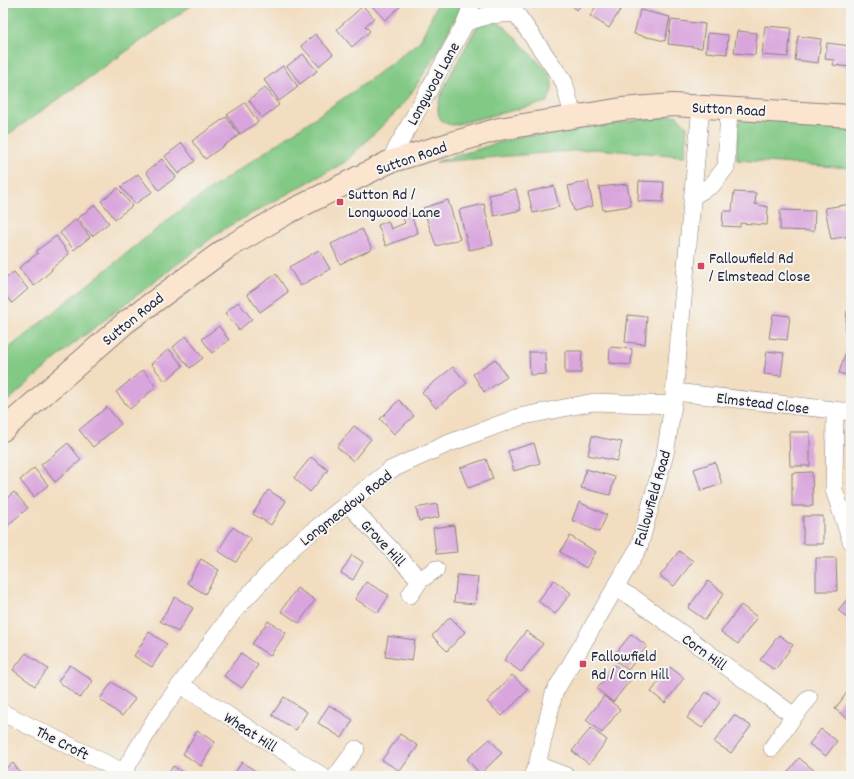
<svg xmlns="http://www.w3.org/2000/svg" width="854" height="779" viewBox="0 0 854 779" font-family="Dekko,sans-serif">
<style>
.green{fill:#82c985;stroke:#527660}
.building{fill:#d9a5dd}
.lines{fill:none;stroke-linecap:round;stroke-linejoin:round}
.minor-casing{stroke:#8a807e;stroke-width:18}
.secondary-casing{stroke:#8a807e;stroke-width:24}
.minor{stroke:#fff;stroke-width:17}
.secondary{stroke:#fbe5cf;stroke-width:22}
.poi-dot{fill:#d1495b;stroke:#f6f6f2;stroke-width:1.5}
.labels{text-anchor:middle;stroke-width:4;stroke-linejoin:round;paint-order:stroke}
.street-label{font-size:16px;fill:#22223b;stroke:#f6f6f2}
.poi-label{font-size:16px;fill:#22223b;stroke:#f6f6f2;text-anchor:start}
</style>
<rect width="100%" height="100%" fill="#f6f6f2"/>
<filter id="ink" filterUnits="userSpaceOnUse"><feTurbulence type="fractalNoise" baseFrequency=".025" numOctaves="2"/><feDisplacementMap in="SourceGraphic" scale="8" xChannelSelector="R" yChannelSelector="G"/><feConvolveMatrix kernelMatrix="1 2 1 2 8 2 1 2 1" color-interpolation-filters="sRGB"/></filter>
<filter id="wash" filterUnits="userSpaceOnUse"><feTurbulence type="fractalNoise" baseFrequency=".012" numOctaves="4" result="noise"/><feDisplacementMap in="SourceGraphic" scale="16" xChannelSelector="R" yChannelSelector="G"/><feGaussianBlur stdDeviation="0.9" result="paint"/><feColorMatrix in="noise" values="0 0 0 0 0 0 0 0 0 0 0 0 0 0 0 0 0 1.4 0 .05"/><feComposite in="paint" operator="in"/></filter>
<g filter="url(#wash)">
<rect width="100%" height="100%" fill="#f2ddc0"/>
<!-- green -->
<path class="green" d="M 3,3 L 195,3 L 3,138 Z
M 438,3 L 463,3 L 434,58 L 404,104 L 345,162 L 222,230 L 73,344 L 3,405 L 3,353 L 179,211 L 364,84 L 420,41 Z
M 496,22 L 504,26 L 548,72 C 554,81 553,93 547,102 L 453,125 C 443,124 438,119 438,109 C 437,93 468,45 476,28 L 482,24 Z
M 676,115 L 687,126 L 685,156 L 595,149 L 436,162 L 521,136 Z
M 741,117 L 851,125 L 851,168 L 737,160 L 737,128 Z"/>
<g id="blocks">
<!-- building -->
<path class="building" d="M 369,3 L 402,3 L 403,4 L 385,20 Z
M 569,3 L 583,3 L 577,10 Z
M 598,3 L 615,3 L 622,7 L 609,28 L 590,16 Z
M 363,6 L 374,18 L 365,26 L 370,31 L 352,47 L 337,29 Z
M 640,10 L 670,17 L 665,41 L 634,34 Z
M 671,20 L 705,24 L 702,48 L 668,44 Z
M 765,26 L 791,28 L 788,57 L 762,55 Z
M 737,31 L 757,33 L 755,55 L 734,53 Z
M 708,33 L 728,35 L 727,54 L 706,52 Z
M 315,34 L 333,54 L 319,66 L 301,46 Z
M 798,36 L 821,39 L 818,63 L 795,60 Z
M 827,43 L 851,46 L 851,67 L 833,65 L 834,60 L 825,59 Z
M 303,54 L 317,71 L 300,84 L 287,66 Z
M 283,66 L 298,87 L 279,101 L 264,80 Z
M 265,87 L 279,105 L 262,118 L 249,100 Z
M 245,103 L 258,122 L 240,134 L 227,115 Z
M 226,117 L 239,135 L 205,159 L 192,141 Z
M 182,143 L 195,161 L 178,174 L 165,156 Z
M 162,159 L 176,177 L 159,190 L 146,172 Z
M 138,174 L 152,192 L 135,204 L 121,187 Z
M 588,181 L 593,206 L 574,211 L 568,186 Z
M 639,181 L 664,182 L 663,202 L 638,201 Z
M 627,184 L 631,206 L 603,210 L 599,187 Z
M 554,186 L 559,207 L 533,213 L 528,192 Z
M 118,188 L 132,206 L 115,219 L 101,201 Z
M 516,189 L 521,210 L 494,216 L 489,195 Z
M 734,192 L 756,193 L 755,204 L 768,207 L 767,225 L 740,223 L 740,227 L 722,226 L 723,211 L 732,211 Z
M 448,200 L 460,239 L 436,246 L 423,208 Z
M 484,204 L 493,245 L 469,250 L 459,210 Z
M 851,204 L 851,236 L 831,239 L 825,208 Z
M 95,205 L 109,223 L 92,236 L 78,218 Z
M 780,210 L 815,211 L 814,231 L 780,230 Z
M 410,213 L 418,233 L 386,246 L 378,225 L 388,221 L 391,229 L 405,223 L 402,216 Z
M 76,219 L 90,237 L 74,250 L 60,233 Z
M 362,229 L 372,249 L 340,264 L 331,244 Z
M 56,236 L 69,254 L 51,269 L 52,270 L 34,286 L 19,268 L 38,253 L 36,251 Z
M 319,250 L 330,269 L 300,286 L 289,267 Z
M 14,272 L 28,289 L 12,303 L 3,292 L 3,281 Z
M 276,274 L 288,292 L 260,312 L 247,294 Z
M 238,302 L 252,319 L 239,330 L 225,313 Z
M 847,311 L 851,312 L 851,331 L 845,330 Z
M 773,314 L 790,316 L 787,340 L 769,338 Z
M 628,315 L 647,317 L 645,344 L 625,342 Z
M 219,326 L 229,340 L 212,353 L 202,339 Z
M 186,336 L 203,358 L 190,368 L 173,347 Z
M 610,347 L 632,349 L 631,365 L 609,363 Z
M 169,349 L 183,366 L 165,381 L 151,364 Z
M 565,351 L 582,351 L 581,373 L 565,373 Z
M 767,351 L 784,353 L 781,376 L 764,374 Z
M 846,351 L 851,352 L 851,376 L 839,373 Z
M 529,352 L 545,352 L 546,374 L 530,375 Z
M 495,359 L 507,377 L 484,392 L 473,374 Z
M 453,367 L 467,383 L 436,408 L 422,392 Z
M 143,370 L 156,387 L 130,409 L 116,392 Z
M 399,400 L 414,416 L 394,434 L 380,419 Z
M 107,407 L 121,424 L 93,447 L 79,430 Z
M 354,426 L 371,439 L 353,461 L 337,447 Z
M 789,432 L 810,432 L 810,466 L 790,466 Z
M 592,436 L 622,442 L 617,461 L 588,455 Z
M 68,443 L 81,460 L 55,482 L 41,465 Z
M 534,443 L 540,463 L 514,471 L 508,451 Z
M 311,457 L 328,470 L 310,492 L 294,478 Z
M 486,459 L 493,479 L 468,488 L 460,468 Z
M 715,462 L 722,484 L 701,491 L 694,469 Z
M 34,468 L 48,485 L 34,497 L 20,480 Z
M 586,469 L 615,477 L 610,495 L 581,488 Z
M 812,472 L 813,506 L 792,506 L 792,473 Z
M 268,490 L 286,501 L 271,525 L 253,514 Z
M 14,492 L 28,508 L 3,529 L 3,501 Z
M 579,502 L 607,515 L 599,532 L 572,520 Z
M 437,504 L 439,517 L 419,521 L 416,508 Z
M 803,516 L 823,516 L 823,544 L 803,544 Z
M 454,525 L 457,552 L 436,554 L 433,528 Z
M 233,527 L 251,539 L 236,562 L 218,551 Z
M 570,536 L 596,552 L 586,568 L 560,552 Z
M 679,551 L 693,561 L 674,586 L 660,576 Z
M 352,555 L 363,562 L 353,580 L 341,573 Z
M 816,558 L 836,558 L 837,591 L 816,591 Z
M 201,559 L 219,570 L 205,594 L 187,583 Z
M 457,575 L 478,577 L 475,604 L 454,602 Z
M 554,580 L 571,593 L 555,614 L 538,601 Z
M 708,581 L 724,593 L 705,620 L 688,608 Z
M 366,582 L 389,595 L 378,613 L 355,599 Z
M 297,588 L 315,600 L 299,623 L 281,611 Z
M 851,595 L 851,622 L 838,610 Z
M 175,597 L 193,608 L 178,632 L 160,621 Z
M 741,605 L 757,617 L 738,644 L 721,632 Z
M 450,617 L 465,632 L 447,651 L 432,636 Z
M 268,621 L 286,633 L 270,656 L 252,644 Z
M 526,631 L 543,644 L 521,672 L 504,660 Z
M 149,632 L 167,644 L 152,667 L 134,656 Z
M 631,634 L 647,646 L 628,670 L 612,658 Z
M 779,635 L 793,645 L 775,670 L 760,660 Z
M 388,636 L 415,640 L 412,661 L 385,657 Z
M 26,653 L 48,669 L 35,686 L 13,670 Z
M 241,653 L 258,665 L 242,688 L 224,676 Z
M 70,665 L 93,681 L 80,698 L 58,681 Z
M 615,665 L 632,678 L 613,702 L 597,689 Z
M 670,667 L 684,678 L 665,703 L 651,692 Z
M 512,675 L 528,690 L 502,716 L 487,702 Z
M 112,682 L 135,699 L 122,716 L 100,699 Z
M 851,687 L 851,721 L 835,709 Z
M 706,692 L 720,702 L 702,728 L 687,718 Z
M 604,696 L 620,709 L 602,733 L 586,720 Z
M 284,697 L 307,712 L 296,730 L 272,715 Z
M 329,705 L 353,720 L 342,738 L 318,723 Z
M 734,715 L 751,726 L 731,753 L 714,742 Z
M 591,728 L 607,740 L 589,764 L 572,751 Z
M 821,729 L 837,741 L 826,756 L 809,744 Z
M 197,731 L 215,742 L 201,766 L 183,754 Z
M 400,734 L 418,746 L 400,771 L 382,760 Z
M 490,739 L 502,753 L 480,774 L 467,759 Z
M 799,758 L 815,771 L 811,776 L 792,776 L 787,773 Z
M 242,762 L 254,770 L 264,776 L 233,776 Z
M 13,763 L 22,776 L 3,776 L 3,770 Z
M 173,766 L 188,776 L 167,776 Z
M 644,771 L 651,776 L 640,776 Z"/>
</g>
</g>
<g filter="url(#ink)">
<use href="#blocks" fill-opacity="0" stroke="#8a807e" stroke-width="1"/>
<g class="lines">
<defs>
<path id="minor" d="M 509,3 L 564,82 L 573,116
M 466,22 L 489,15 L 515,13
M 389,162 L 466,22 L 472,3
M 693,196 L 712,185 L 726,167 L 729,108
M 675,392 L 851,412
M 835,411 L 834,490 L 851,541
M 348,504 L 420,580
M 615,588 L 635,599 L 794,716
M 410,595 L 420,580 L 436,569
M 181,685 L 322,776
M 3,713 L 123,772
M 772,748 L 794,716 L 809,698
M 537,765 L 566,776
M 121,776 L 156,718 L 234,611 L 294,546 L 390,470 L 447,444 L 519,417 L 594,402 L 673,405
M 336,776 L 356,749
M 532,776 L 537,765 L 554,693 L 639,547 L 665,454 L 673,405 L 701,106"/>
<path id="secondary" d="M 3,430 L 125,323 L 227,248 L 287,213 L 389,162 L 499,129 L 622,109 L 673,105 L 851,116"/>
</defs>
<!-- minor casing -->
<use href="#minor" class="minor-casing"/>
<!-- secondary casing -->
<use href="#secondary" class="secondary-casing"/>
<!-- minor -->
<use href="#minor" class="minor"/>
<!-- secondary -->
<use href="#secondary" class="secondary"/>
</g>
</g>
<!-- markers -->
<g class="poi-dot">
<rect x="336" y="198" width="8" height="8" rx="2"/>
<rect x="697" y="262" width="8" height="8" rx="2"/>
<rect x="579" y="660" width="8" height="8" rx="2"/>
</g>
<g class="labels">
<!-- street labels -->
<g class="street-label">
<text transform="translate(432 83) rotate(-61)" y="6">Longwood Lane</text>
<text transform="translate(729 108) rotate(3)" y="6">Sutton Road</text>
<text transform="translate(411 157) rotate(-19)" y="6">Sutton Road</text>
<text transform="translate(132 318) rotate(-39)" y="6">Sutton Road</text>
<text transform="translate(763 402) rotate(7)" y="6">Elmstead Close</text>
<text transform="translate(651 498) rotate(-74)" y="6">Fallowfield Road</text>
<text transform="translate(345 507) rotate(-38)" y="6">Longmeadow Road</text>
<text transform="translate(384 542) rotate(47)" y="6">Grove Hill</text>
<text transform="translate(705 651) rotate(36)" y="6">Corn Hill</text>
<text transform="translate(251 731) rotate(33)" y="6">Wheat Hill</text>
<text transform="translate(63 742) rotate(27)" y="6">The Croft</text>
</g>
<!-- poi labels -->
<g class="poi-label">
<text x="348" y="199">Sutton Rd /<tspan x="348" dy="18">Longwood Lane</tspan></text>
<text x="709" y="263">Fallowfield Rd<tspan x="709" dy="18">/ Elmstead Close</tspan></text>
<text x="591" y="661">Fallowfield<tspan x="591" dy="18">Rd / Corn Hill</tspan></text>
</g>
</g>
<!-- margin -->
<rect width="854" height="779" fill="none" stroke="#f6f6f2" stroke-width="16"/>
</svg>
